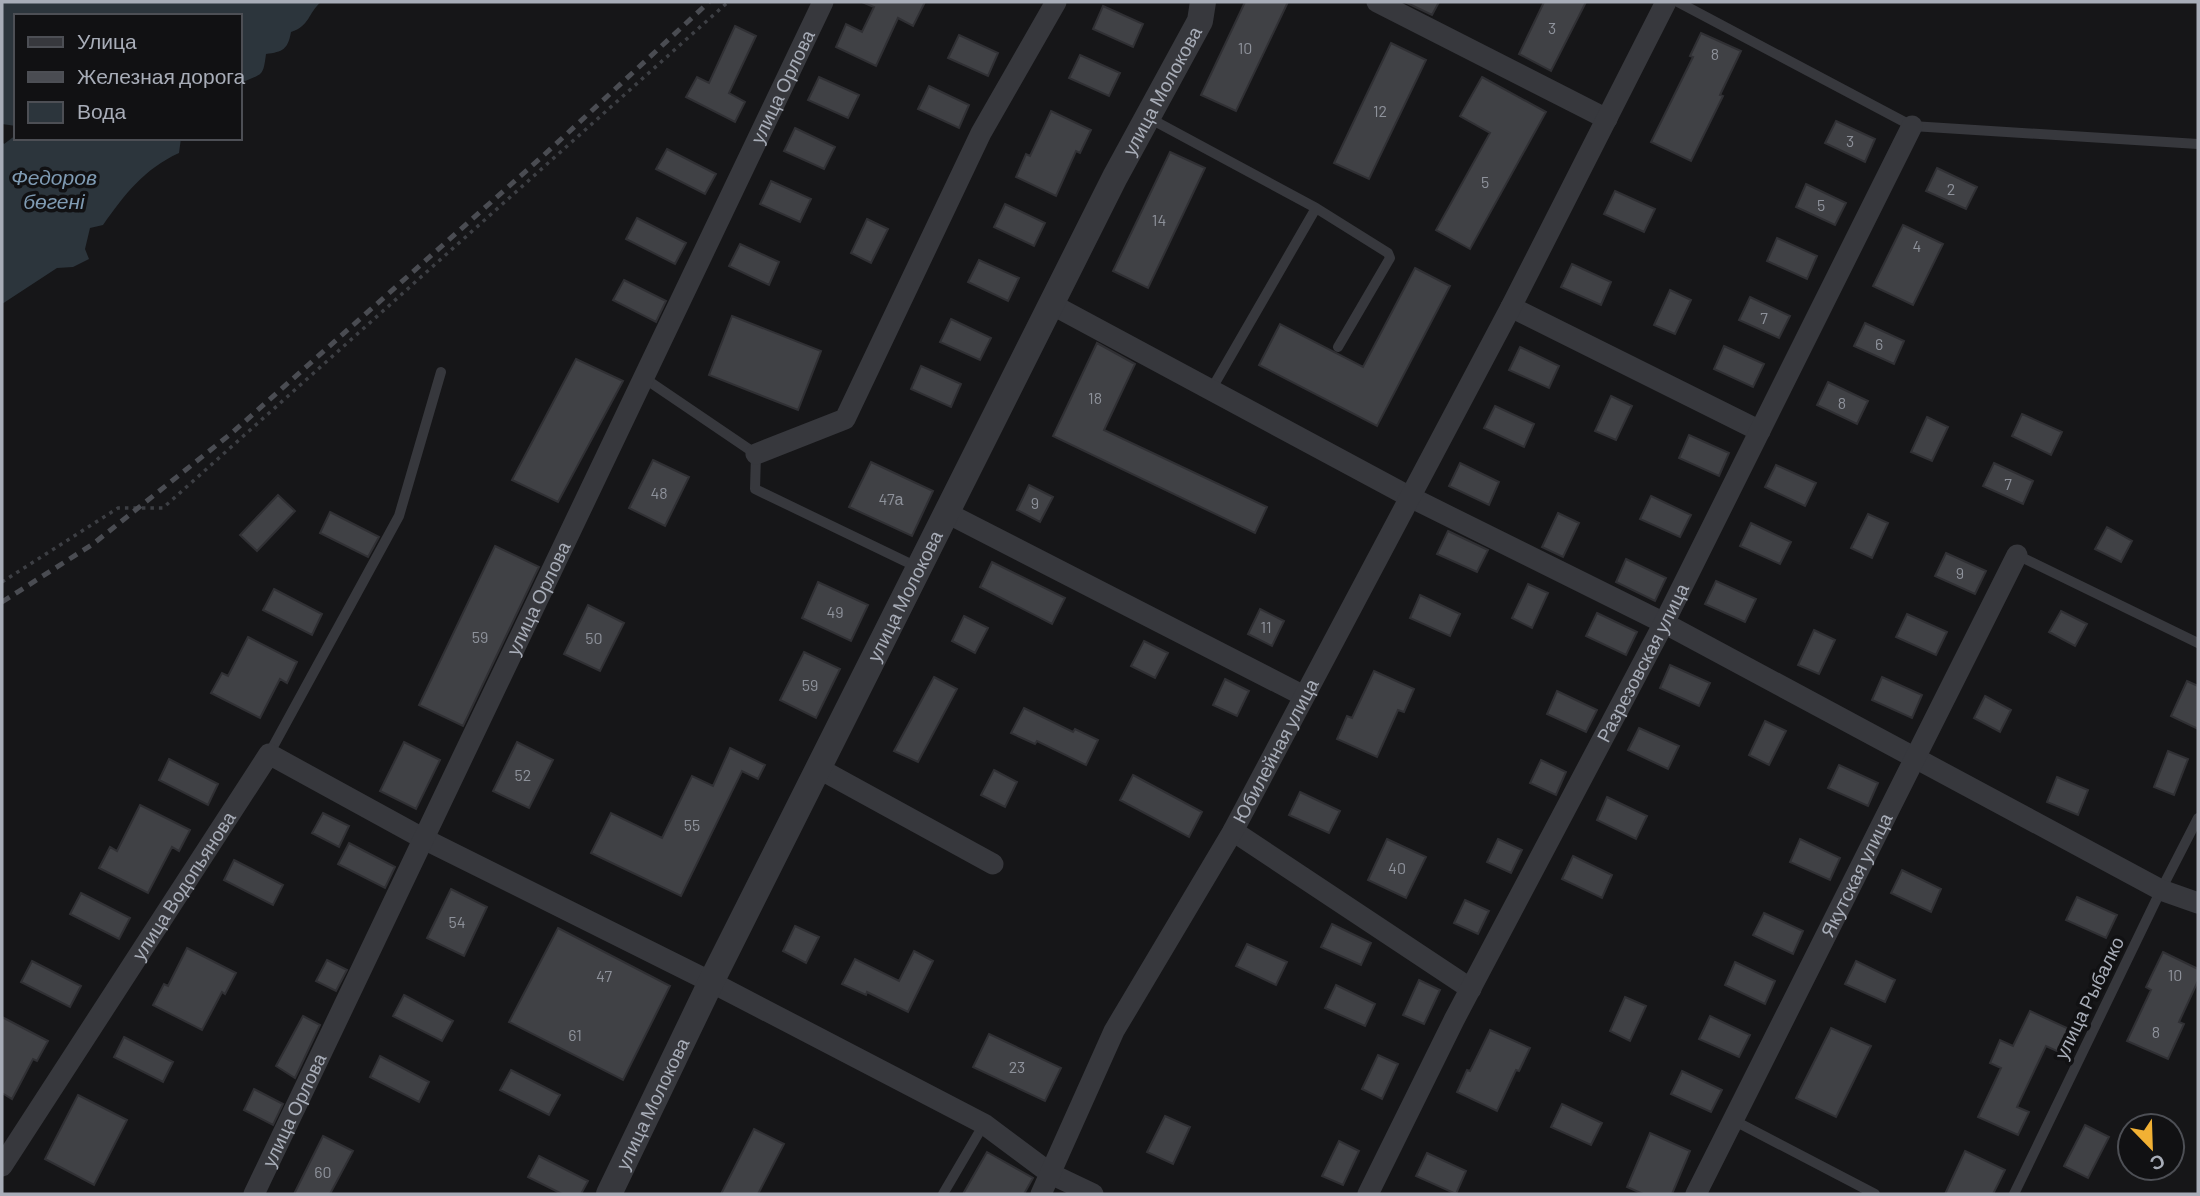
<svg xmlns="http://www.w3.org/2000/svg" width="2200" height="1196" viewBox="0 0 2200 1196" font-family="Barlow,sans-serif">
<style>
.water{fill:#2c353c}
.building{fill:#404145;stroke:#303034;stroke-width:2}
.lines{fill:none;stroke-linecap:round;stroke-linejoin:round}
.path{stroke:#3d3f44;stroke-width:3.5;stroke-dasharray:3.5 5;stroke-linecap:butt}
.service{stroke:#37383d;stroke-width:10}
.minor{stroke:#37383d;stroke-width:21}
.tertiary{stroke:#37383d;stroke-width:26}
.rail{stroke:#4a4c52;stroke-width:5;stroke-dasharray:9 7;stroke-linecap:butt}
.labels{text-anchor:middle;stroke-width:7;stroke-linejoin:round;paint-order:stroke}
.number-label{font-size:16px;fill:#8e929b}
.street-label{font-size:19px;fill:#a8adb8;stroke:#111113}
.water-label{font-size:21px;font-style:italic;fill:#7f9bb3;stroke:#111113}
</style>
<rect width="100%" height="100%" fill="#161618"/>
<!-- water -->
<path class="water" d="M 2,2 L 321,2 C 308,13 310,26 291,32 C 288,49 283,52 266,54 C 263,78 262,73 243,82 L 243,93 L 240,95 L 240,16 L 16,16 L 16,126 L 2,124 Z
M 16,135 L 16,138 L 181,138 L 179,153 C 144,169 125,194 103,225 L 90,228 L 85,249 L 89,259 L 73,267 L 57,268 L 2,304 L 2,141 L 4,144 Z"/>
<!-- building -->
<path class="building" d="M 862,2 L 925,2 L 913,26 L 898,18 L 876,66 L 836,47 L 846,24 L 862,32 L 874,7 Z
M 1245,2 L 1288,2 L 1236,111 L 1201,95 Z
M 1405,2 L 1439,2 L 1432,15 Z
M 1544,2 L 1586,2 L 1551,71 L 1519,54 Z
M 1103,6 L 1143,24 L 1133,47 L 1093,29 Z
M 735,26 L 756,36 L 729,93 L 745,102 L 735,122 L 686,97 L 697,77 L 709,83 Z
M 1701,33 L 1741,51 L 1720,95 L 1723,96 L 1691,161 L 1651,142 L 1693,57 L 1690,56 Z
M 959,35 L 998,53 L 988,76 L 948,58 Z
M 1391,43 L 1426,60 L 1369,179 L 1334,163 Z
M 1080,55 L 1120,73 L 1109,96 L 1069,78 Z
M 819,77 L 859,95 L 848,118 L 808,100 Z
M 1482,77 L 1546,112 L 1470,249 L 1436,230 L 1490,133 L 1460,116 Z
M 929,86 L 969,105 L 959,128 L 918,109 Z
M 1051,111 L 1091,130 L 1080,153 L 1076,151 L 1056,196 L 1016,177 L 1026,154 L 1030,156 Z
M 1836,121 L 1875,139 L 1865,162 L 1825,143 Z
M 795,128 L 835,147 L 824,169 L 784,151 Z
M 667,149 L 716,174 L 705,194 L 656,169 Z
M 1170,152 L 1205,168 L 1148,288 L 1113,271 Z
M 1937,168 L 1977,187 L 1966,209 L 1926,191 Z
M 771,181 L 811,199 L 800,222 L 760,204 Z
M 1806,184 L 1846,203 L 1835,225 L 1796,207 Z
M 1615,191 L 1655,209 L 1644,232 L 1604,214 Z
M 1005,204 L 1045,223 L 1034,246 L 994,227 Z
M 637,218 L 686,243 L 675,264 L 626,239 Z
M 867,219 L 888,229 L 871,263 L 851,253 Z
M 1903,225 L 1943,244 L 1913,305 L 1873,286 Z
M 1777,238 L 1817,256 L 1807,279 L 1767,261 Z
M 740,244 L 779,262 L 769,285 L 729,266 Z
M 979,260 L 1019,278 L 1008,301 L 968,282 Z
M 1572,264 L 1611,282 L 1601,305 L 1561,287 Z
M 1415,268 L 1450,286 L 1377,426 L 1259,365 L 1280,324 L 1363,367 Z
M 624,280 L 666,301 L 656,322 L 613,300 Z
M 1670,290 L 1691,300 L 1675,334 L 1654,325 Z
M 1750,297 L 1790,316 L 1779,338 L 1739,320 Z
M 732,316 L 821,351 L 798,410 L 709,375 Z
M 951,319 L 991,338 L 980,360 L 940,342 Z
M 1865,323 L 1904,341 L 1894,364 L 1854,346 Z
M 1097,343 L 1135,364 L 1104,430 L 1267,507 L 1255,533 L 1053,436 Z
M 1724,346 L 1764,364 L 1753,387 L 1714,369 Z
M 1520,347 L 1559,366 L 1549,388 L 1509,370 Z
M 576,359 L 623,381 L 558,502 L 512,480 Z
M 921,366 L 961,384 L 951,407 L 911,389 Z
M 1828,382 L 1868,401 L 1857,424 L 1817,405 Z
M 1611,396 L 1632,406 L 1616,440 L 1595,431 Z
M 1495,406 L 1534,424 L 1524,447 L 1484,428 Z
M 2022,414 L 2062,432 L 2051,455 L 2012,436 Z
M 1927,417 L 1948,427 L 1932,461 L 1911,452 Z
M 1689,435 L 1729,453 L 1719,476 L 1679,458 Z
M 653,460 L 689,477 L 665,526 L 629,508 Z
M 871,462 L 933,491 L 912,536 L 849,507 Z
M 1460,463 L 1499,482 L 1489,505 L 1449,486 Z
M 1994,463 L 2033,481 L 2023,504 L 1983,486 Z
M 1776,465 L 1816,483 L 1805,506 L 1765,487 Z
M 1029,485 L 1053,497 L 1040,522 L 1017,510 Z
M 278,495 L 295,511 L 257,551 L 240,535 Z
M 1651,496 L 1691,515 L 1680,537 L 1640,519 Z
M 330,512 L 379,537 L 368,557 L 320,533 Z
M 1558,513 L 1579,523 L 1563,557 L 1542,547 Z
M 1868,514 L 1888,523 L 1872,558 L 1851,548 Z
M 1751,523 L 1791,542 L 1780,564 L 1740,546 Z
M 2107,527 L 2132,541 L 2121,562 L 2095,549 Z
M 1448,531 L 1488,550 L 1477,572 L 1437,554 Z
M 495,546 L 539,567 L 463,726 L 419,705 Z
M 1946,553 L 1986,571 L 1975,594 L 1935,576 Z
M 1626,559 L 1666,578 L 1655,601 L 1616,582 Z
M 992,562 L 1065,598 L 1052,624 L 980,587 Z
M 1716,581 L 1756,599 L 1745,622 L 1705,604 Z
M 818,582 L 868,605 L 851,641 L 802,618 Z
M 1528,584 L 1548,593 L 1532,628 L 1512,618 Z
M 274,589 L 322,614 L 312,635 L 263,610 Z
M 1420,595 L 1460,614 L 1450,636 L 1410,618 Z
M 588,605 L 624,623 L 600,671 L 564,654 Z
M 1260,609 L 1284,621 L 1272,646 L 1248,634 Z
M 2061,611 L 2087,624 L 2075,646 L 2049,632 Z
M 1597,613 L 1637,632 L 1626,655 L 1586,636 Z
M 1907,614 L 1947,632 L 1936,655 L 1896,637 Z
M 964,616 L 988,628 L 975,653 L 952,641 Z
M 1814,630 L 1835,640 L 1819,674 L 1798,665 Z
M 248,637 L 297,662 L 287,683 L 280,679 L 260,718 L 211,693 L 222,673 L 228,676 Z
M 1144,641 L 1168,653 L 1155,678 L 1131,666 Z
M 804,652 L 840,669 L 816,718 L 780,700 Z
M 1670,665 L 1710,683 L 1699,706 L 1660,688 Z
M 1374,671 L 1414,689 L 1404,712 L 1398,710 L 1377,757 L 1337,739 L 1347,716 L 1352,718 Z
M 934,677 L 957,689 L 918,762 L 894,751 Z
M 1882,677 L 1922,695 L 1912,718 L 1872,700 Z
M 1225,679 L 1249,691 L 1237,716 L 1213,705 Z
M 2187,681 L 2198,686 L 2198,729 L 2171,716 Z
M 1557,691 L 1597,710 L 1586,732 L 1547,714 Z
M 1985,696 L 2011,710 L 2000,732 L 1974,718 Z
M 1024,708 L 1073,732 L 1075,729 L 1098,740 L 1086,765 L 1037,741 L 1035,744 L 1011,733 Z
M 1765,721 L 1786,731 L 1769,765 L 1749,755 Z
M 1639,728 L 1679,746 L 1668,769 L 1628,750 Z
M 404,742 L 440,760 L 416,809 L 380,791 Z
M 517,742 L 553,760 L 529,808 L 493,791 Z
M 730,748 L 765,765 L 758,779 L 742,771 L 681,896 L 591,853 L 611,813 L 662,838 L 692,776 L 713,786 Z
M 2168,751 L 2188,759 L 2174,795 L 2154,787 Z
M 169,759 L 218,784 L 208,805 L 159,780 Z
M 1541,760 L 1566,772 L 1556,795 L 1530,783 Z
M 1839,765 L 1878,783 L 1868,806 L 1828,788 Z
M 994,770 L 1017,782 L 1005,807 L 981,795 Z
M 1133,775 L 1202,812 L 1189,837 L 1120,800 Z
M 2057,777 L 2088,790 L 2078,815 L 2047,802 Z
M 1300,792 L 1340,811 L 1329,833 L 1289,815 Z
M 1607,797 L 1647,816 L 1636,839 L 1597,820 Z
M 140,805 L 190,830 L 179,851 L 172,847 L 148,893 L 99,868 L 110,847 L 117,851 Z
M 323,813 L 349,826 L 339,847 L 312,833 Z
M 1387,839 L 1426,857 L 1406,898 L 1368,880 Z
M 1498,839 L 1522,850 L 1511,873 L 1487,862 Z
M 1800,839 L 1840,858 L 1830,880 L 1790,862 Z
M 349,843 L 395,867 L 385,888 L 338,864 Z
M 1573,856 L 1612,875 L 1602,898 L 1562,879 Z
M 234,860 L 283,885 L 273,905 L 224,880 Z
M 1902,870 L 1941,889 L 1931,912 L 1891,893 Z
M 451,889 L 487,907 L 464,956 L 427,938 Z
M 81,893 L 130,918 L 119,939 L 70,914 Z
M 2077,897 L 2117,915 L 2106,938 L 2066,920 Z
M 1465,900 L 1489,911 L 1478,934 L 1454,923 Z
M 1764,913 L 1803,931 L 1793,954 L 1753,935 Z
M 1332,924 L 1371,943 L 1361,965 L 1321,947 Z
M 795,926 L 819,937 L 806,963 L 783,951 Z
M 558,928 L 670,986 L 623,1080 L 509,1022 Z
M 1247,944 L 1287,962 L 1276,985 L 1236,966 Z
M 187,948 L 236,973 L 225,994 L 222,992 L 202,1030 L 153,1005 L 164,984 L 168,986 Z
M 914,951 L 933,961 L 908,1012 L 867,992 L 866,995 L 842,984 L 855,959 L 899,981 Z
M 2163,952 L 2198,969 L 2198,981 L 2179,1022 L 2184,1024 L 2168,1059 L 2127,1041 L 2151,990 L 2146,987 Z
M 327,960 L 347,970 L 336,991 L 316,981 Z
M 32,961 L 81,986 L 70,1007 L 21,982 Z
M 1856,961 L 1895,980 L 1885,1002 L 1845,984 Z
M 1735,962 L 1775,981 L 1765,1004 L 1725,985 Z
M 1419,980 L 1440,990 L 1424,1024 L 1403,1015 Z
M 1336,985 L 1375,1004 L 1365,1026 L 1325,1008 Z
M 404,995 L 453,1021 L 442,1041 L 393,1016 Z
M 1625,997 L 1646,1006 L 1630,1041 L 1610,1031 Z
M 2030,1011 L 2069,1029 L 2059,1052 L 2046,1046 L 2017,1107 L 2029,1112 L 2018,1135 L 1978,1117 L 2001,1068 L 1990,1063 L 2000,1040 L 2013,1046 Z
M 303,1016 L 320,1025 L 295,1078 L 276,1066 Z
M 1710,1016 L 1750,1035 L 1739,1057 L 1699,1039 Z
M 2,1017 L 48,1041 L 37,1061 L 33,1059 L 12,1099 L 2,1093 Z
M 1831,1028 L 1871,1046 L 1836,1117 L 1796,1098 Z
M 1490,1030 L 1530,1048 L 1519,1071 L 1516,1070 L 1497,1111 L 1457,1092 L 1467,1070 L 1470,1071 Z
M 989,1034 L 1061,1068 L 1045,1101 L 973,1067 Z
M 124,1037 L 173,1062 L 163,1082 L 114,1057 Z
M 1378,1055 L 1398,1064 L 1382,1099 L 1362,1089 Z
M 380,1056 L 429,1082 L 419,1102 L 370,1077 Z
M 511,1070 L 560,1095 L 549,1115 L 500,1090 Z
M 1682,1071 L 1722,1090 L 1711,1112 L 1671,1094 Z
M 254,1089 L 283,1104 L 273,1125 L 244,1110 Z
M 78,1095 L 127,1120 L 94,1185 L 45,1159 Z
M 1562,1104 L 1602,1123 L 1591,1145 L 1551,1127 Z
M 1165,1116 L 1190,1127 L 1173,1164 L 1147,1152 Z
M 2085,1125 L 2109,1137 L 2088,1178 L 2064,1166 Z
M 754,1129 L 784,1144 L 758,1194 L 721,1194 Z
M 1650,1133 L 1690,1151 L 1672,1194 L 1643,1194 L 1627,1187 Z
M 323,1136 L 353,1151 L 330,1194 L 294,1194 Z
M 1339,1141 L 1359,1151 L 1343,1185 L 1322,1176 Z
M 1965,1151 L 2005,1170 L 1993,1194 L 1945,1194 Z
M 987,1152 L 1033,1178 L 1024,1194 L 963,1194 Z
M 1427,1153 L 1466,1171 L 1456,1194 L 1416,1176 Z
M 539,1156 L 588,1181 L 581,1194 L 562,1194 L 528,1177 Z"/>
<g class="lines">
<!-- path -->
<path class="path" d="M 2,582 L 118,508 L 163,508 L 728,2"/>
<!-- service -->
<path class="service" d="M 1678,2 L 1912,126 L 2198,144
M 1149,118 L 1316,208 L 1388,253 L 1390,258 L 1338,347
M 644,378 L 756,454 L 755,489 L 919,568
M 1211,390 L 1316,208
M 2017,555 L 2198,643
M 269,754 L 399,516 L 441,372
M 1733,1120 L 1875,1194
M 943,1194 L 984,1124
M 2014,1194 L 2161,890 L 2198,818"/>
<!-- minor -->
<g class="minor">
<path d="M 1377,2 L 1607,119"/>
<path d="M 1053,305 L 1410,497 L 1664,623 L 2161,890 L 2198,903"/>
<path d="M 1511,307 L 1760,431"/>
<path d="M 756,454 L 845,419 L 981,133 L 1056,2"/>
<path d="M 947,513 L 1304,696"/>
<path d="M 818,768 L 993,864"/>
<path d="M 1233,831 L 1471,989"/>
<path id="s1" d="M 2,1166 L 269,754 L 424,839 L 711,982 L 984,1124 L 1051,1174 L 1093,1194"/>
<path id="s2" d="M 254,1194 L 823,2"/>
<path id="s3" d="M 1041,1194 L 1114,1031 L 1233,831 L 1511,307 L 1666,2"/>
<path id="s4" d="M 1368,1194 L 1454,1020 L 1664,623 L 1912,126"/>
<path id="s5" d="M 1696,1194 L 2017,555"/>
</g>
<!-- tertiary -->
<path class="tertiary" id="s6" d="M 609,1194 L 711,982 L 1115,177 L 1200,21 L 1203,2"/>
<!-- rail -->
<path class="rail" d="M 2,602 L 93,544 L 233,432 L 544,155 L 709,2"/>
</g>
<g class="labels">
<!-- number labels -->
<g class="number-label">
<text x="1552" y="34">3</text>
<text x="1245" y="54">10</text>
<text x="1715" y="60">8</text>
<text x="1380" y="117">12</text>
<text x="1850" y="147">3</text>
<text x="1485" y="188">5</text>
<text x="1951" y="195">2</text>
<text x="1821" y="211">5</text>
<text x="1159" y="226">14</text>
<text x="1917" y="252">4</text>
<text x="1764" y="324">7</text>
<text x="1879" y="350">6</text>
<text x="1095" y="404">18</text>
<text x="1842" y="409">8</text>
<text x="2008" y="490">7</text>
<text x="659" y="499">48</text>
<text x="891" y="505">47а</text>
<text x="1035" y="509">9</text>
<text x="1960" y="579">9</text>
<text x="835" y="618">49</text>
<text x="1266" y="633">11</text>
<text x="480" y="643">59</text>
<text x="594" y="644">50</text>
<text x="810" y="691">59</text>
<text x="523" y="781">52</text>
<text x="692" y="831">55</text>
<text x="1397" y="874">40</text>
<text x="457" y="928">54</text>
<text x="2175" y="981">10</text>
<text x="604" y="982">47</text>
<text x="2156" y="1038">8</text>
<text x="575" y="1041">61</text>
<text x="1017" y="1073">23</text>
<text x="323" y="1178">60</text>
</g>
<!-- street labels -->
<g class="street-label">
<text dy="7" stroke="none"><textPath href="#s2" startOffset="1227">улица Орлова</textPath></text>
<text dy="7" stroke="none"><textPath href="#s6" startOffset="1234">улица Молокова</textPath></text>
<text dy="7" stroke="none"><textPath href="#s6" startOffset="667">улица Молокова</textPath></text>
<text dy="7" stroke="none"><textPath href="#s2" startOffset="660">улица Орлова</textPath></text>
<text dy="7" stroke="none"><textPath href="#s4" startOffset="598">Разрезовская улица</textPath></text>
<text dy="7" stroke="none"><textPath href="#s3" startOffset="502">Юбилейная улица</textPath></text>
<text dy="7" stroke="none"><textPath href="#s5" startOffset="357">Якутская улица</textPath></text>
<text dy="7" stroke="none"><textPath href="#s1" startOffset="334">улица Водопьянова</textPath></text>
<text transform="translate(2089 998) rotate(-64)" y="7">улица Рыбалко</text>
<text dy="7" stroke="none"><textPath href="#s6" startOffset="100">улица Молокова</textPath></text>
<text dy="7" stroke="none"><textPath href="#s2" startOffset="93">улица Орлова</textPath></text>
</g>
<!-- water labels -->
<g class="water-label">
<text x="54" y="185">Федоров<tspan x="54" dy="24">бөгені</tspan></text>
</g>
</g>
<!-- border -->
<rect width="2200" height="1196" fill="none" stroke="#a8adb8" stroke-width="7"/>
<!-- legend -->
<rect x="14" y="14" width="228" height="126" fill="#111113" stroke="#4d4f55" stroke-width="2"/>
<rect x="28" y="37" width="35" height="10" fill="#37383d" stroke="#4d4f55" stroke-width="2"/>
<text x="77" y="49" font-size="21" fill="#a8adb8">Улица</text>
<rect x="28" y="72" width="35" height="10" fill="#4a4c52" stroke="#4d4f55" stroke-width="2"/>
<text x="77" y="84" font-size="21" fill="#a8adb8">Железная дорога</text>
<rect x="28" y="102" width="35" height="21" fill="#2c353c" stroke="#4d4f55" stroke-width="2"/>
<text x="77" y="119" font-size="21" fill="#a8adb8">Вода</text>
<!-- north arrow -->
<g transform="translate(2151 1147) rotate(157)"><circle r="33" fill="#111113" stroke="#4d4f55" stroke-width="2"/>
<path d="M0-5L12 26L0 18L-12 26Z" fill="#f2b134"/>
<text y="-10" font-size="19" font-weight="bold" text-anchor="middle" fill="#a8adb8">С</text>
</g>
</svg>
